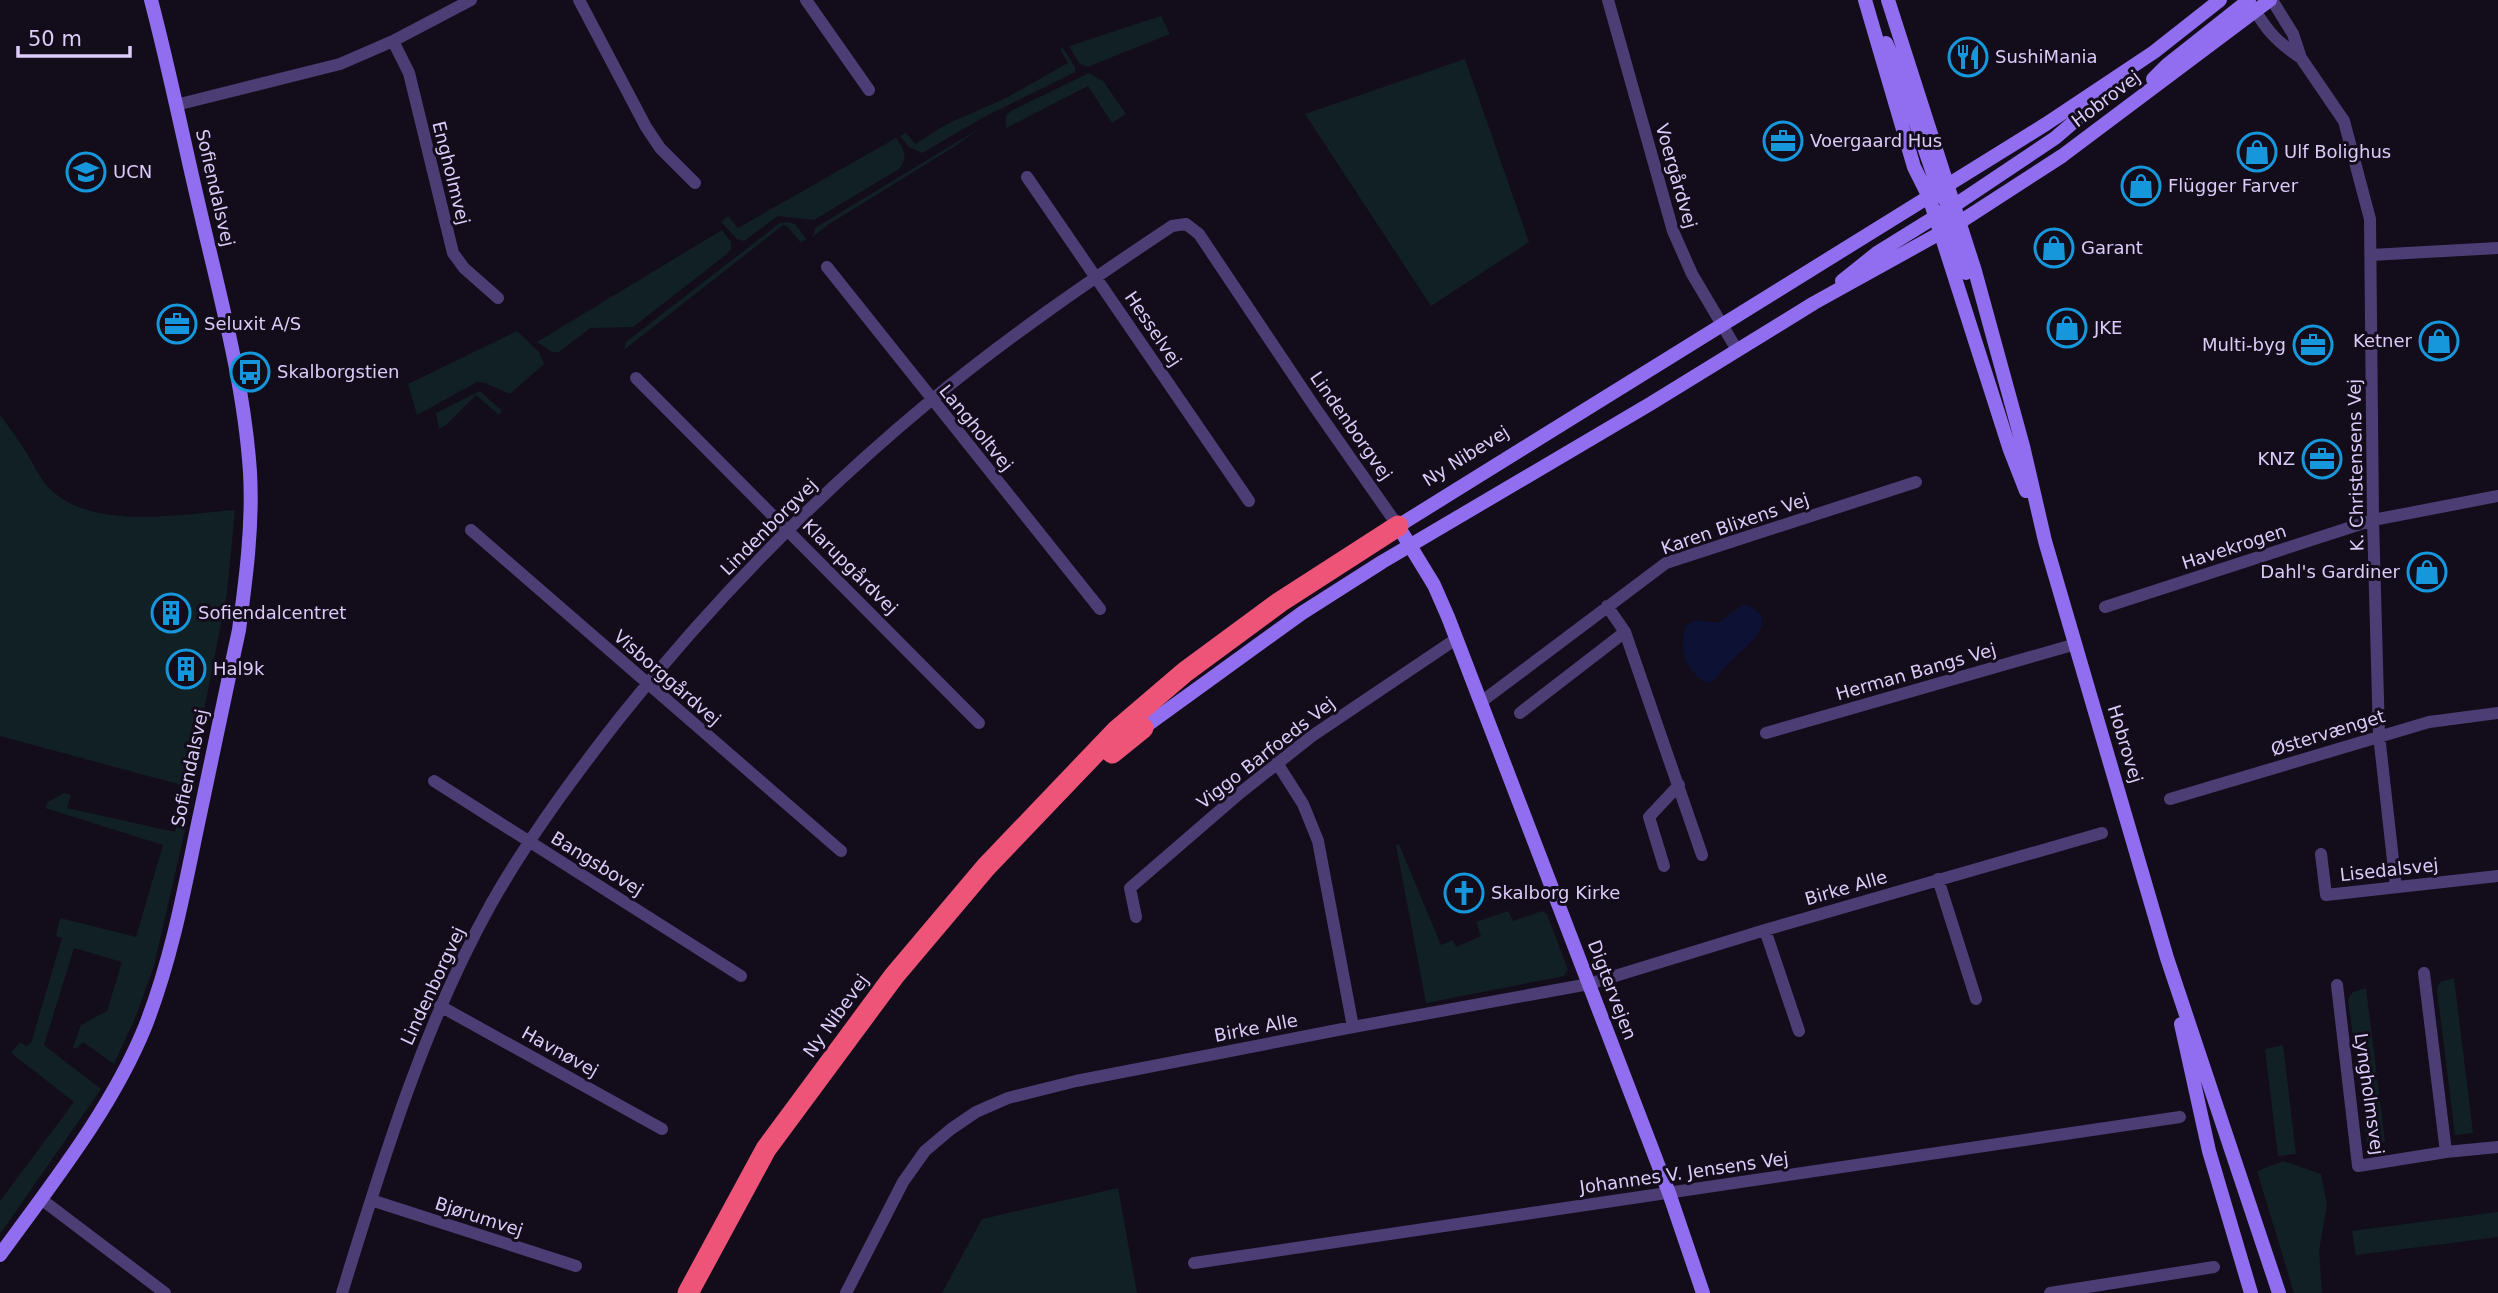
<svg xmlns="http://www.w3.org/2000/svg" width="2498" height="1293" viewBox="0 0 2498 1293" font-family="'DejaVu Sans',sans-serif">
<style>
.green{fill:#112024}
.water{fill:#0d1234}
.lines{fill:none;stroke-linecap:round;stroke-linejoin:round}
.street{stroke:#4d3d75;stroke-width:12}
.secondary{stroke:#916df0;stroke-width:14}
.highway{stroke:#ed5478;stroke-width:21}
.labels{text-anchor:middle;stroke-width:6;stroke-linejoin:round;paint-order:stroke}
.poi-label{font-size:18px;fill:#ddccfa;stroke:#130d1b;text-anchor:start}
.street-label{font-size:18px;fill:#ddccfa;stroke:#130d1b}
</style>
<rect width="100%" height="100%" fill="#130d1b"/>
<!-- green -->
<path class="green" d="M 1161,16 L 1170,34 L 1087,67 L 1079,63 L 1069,46 Z
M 1063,48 L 1075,67 L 1075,72 L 984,117 L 922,153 L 909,147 L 900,136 L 906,133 L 915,144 L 947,124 L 1006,98 L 1068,63 L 1060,49 Z
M 1465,59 L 1529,242 L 1431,306 L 1305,114 Z
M 1089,73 L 1103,81 L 1126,114 L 1112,123 L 1088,86 L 1006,128 L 1006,116 L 1011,111 Z
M 982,127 L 955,146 L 826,226 L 813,237 L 815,228 Z
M 896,138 C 904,149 909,158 899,169 L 814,220 L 778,216 L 744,241 L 737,239 L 721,222 L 728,216 L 738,228 Z
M 788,222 L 795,224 L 806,239 L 801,243 L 787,226 L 783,225 L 624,350 L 626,342 L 780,223 Z
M 722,230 L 731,242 L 731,249 L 727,254 L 633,327 L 590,328 L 559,352 L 552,352 L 537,342 Z
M 517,331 L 539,352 L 544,364 L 510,394 L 485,383 L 477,382 L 417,415 L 408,384 Z
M 480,391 L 502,411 L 499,415 L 476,395 L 446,425 L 439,429 L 436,413 Z
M 0,415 C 10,428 19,441 28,455 C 34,465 40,479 48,487 C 92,532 178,514 235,510 L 227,593 L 189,787 L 0,736 Z
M 64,793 L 71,795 L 67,808 L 175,832 L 179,819 L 187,821 L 154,966 L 136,1016 L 114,1064 L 83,1042 L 76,1049 L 73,1047 L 81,1025 L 107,1011 L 122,962 L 74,948 L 44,1045 L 101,1089 L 0,1234 L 0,1201 L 74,1102 L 11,1053 L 20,1042 L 26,1046 L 31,1043 L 62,938 L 56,936 L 60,918 L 136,937 L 163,845 L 45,808 L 48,802 Z
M 1399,844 L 1441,945 L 1453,940 L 1456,947 L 1481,936 L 1476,922 L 1508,911 L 1513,921 L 1542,911 L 1547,914 L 1568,970 L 1564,976 L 1426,1003 L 1396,845 Z
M 2454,978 L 2473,1133 L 2455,1135 L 2437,990 L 2440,982 Z
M 2366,988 L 2385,1142 L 2367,1144 L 2348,999 L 2353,992 Z
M 2283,1045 L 2296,1154 L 2278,1156 L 2265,1049 Z
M 2283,1161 L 2321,1174 L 2327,1205 L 2319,1251 L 2322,1293 L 2294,1293 L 2257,1171 Z
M 1118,1188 L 1137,1293 L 942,1293 L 982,1219 Z
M 2498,1212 L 2498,1237 L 2356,1255 L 2352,1231 Z"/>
<!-- water -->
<path class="water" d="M 1744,604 C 1786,619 1744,648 1728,664 C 1721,671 1718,678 1709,683 C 1686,674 1678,648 1686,626 L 1696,620 L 1718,623 Z"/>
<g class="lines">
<!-- street -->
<path class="street" d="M 579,0 L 646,127 L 660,148 L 695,183
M 806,0 L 869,90
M 1608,0 L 1673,231 L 1692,274 L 1737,350
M 2272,0 L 2293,34 L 2301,58 L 2344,121 L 2370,219 L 2373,520 L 2379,735 L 2396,887
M 2250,3 C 2267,30 2274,40 2301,58
M 393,41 L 409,73 L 453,253 L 464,268 L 498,298
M 176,105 L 340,64 L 393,41 L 471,0
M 1027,177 L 1249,501
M 2371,255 L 2498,248
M 827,267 L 1100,609
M 636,378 L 979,723
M 471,530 L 841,851
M 1607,606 L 1625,632 L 1702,855
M 2105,607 L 2373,520 L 2498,496
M 1481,702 L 1666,563 L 1916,482
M 1520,713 L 1625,632
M 1766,733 L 2076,644
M 1277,763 L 1303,804 L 1318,841 L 1353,1027
M 434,781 L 741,976
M 2170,799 L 2429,722 L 2498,713
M 2321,854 L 2326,895 L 2498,876
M 1664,866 L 1649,817 L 1679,785
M 1938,879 L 1976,999
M 1136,917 L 1130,888 L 1240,793 L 1312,736 L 1456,639
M 1765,930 L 1799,1031
M 2424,973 L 2446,1152
M 2337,985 L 2358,1166 L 2446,1152 L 2498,1147
M 440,1006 L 662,1129
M 41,1199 L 165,1293
M 371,1200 L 576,1266
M 1194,1263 L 2180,1117
M 342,1293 C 383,1160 423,1026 491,904 C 529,837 575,775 622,715 C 713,601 817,495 929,402 C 1006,338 1088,282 1172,226 L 1186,224 L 1199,234 L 1314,406 L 1398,526
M 846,1293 L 903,1182 L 925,1151 L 951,1129 L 976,1112 L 1008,1098 L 1076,1081 L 1353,1027 L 1589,984 L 1765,930 L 2102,833
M 2050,1293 L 2214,1267"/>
<!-- secondary -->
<path class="secondary" d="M 1865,0 L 1914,167 L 1929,197 L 2010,450 L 2026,491
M 1888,0 L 1975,271 L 2023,446 L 2045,541 L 2167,958 L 2279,1293
M 1886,43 L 1896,65 L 1939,191 L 1955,215
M 2153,79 L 2167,65 L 2249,0
M 1947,220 L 1966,273
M 1941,234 L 1955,205 L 2055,138 L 2111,90
M 1842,281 L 1877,253 L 1935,217 L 1940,212
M 1143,728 L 1302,613 L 1382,562 L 1650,404 L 1814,303 L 1960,222 L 2062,156 L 2270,0
M 2181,1024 L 2209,1151 L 2251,1293
M 0,1255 C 52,1183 111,1110 145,1027 C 169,966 182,902 195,838 C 210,768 224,699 239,630 C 246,578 253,525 250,472 C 244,382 219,293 199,206 C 183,138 169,68 151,0
M 1703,1293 L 1669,1193 L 1448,617 L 1434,585 L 1398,526 L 2046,124 L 2154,52 L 2220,0"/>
<!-- highway -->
<path class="highway" d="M 1112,753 L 1143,728
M 688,1293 L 766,1149 L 894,976 L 986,867 L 1116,731 L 1185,672 L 1280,602 L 1398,526"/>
</g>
<!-- icons -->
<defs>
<symbol id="restaurant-ring" viewBox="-11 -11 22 22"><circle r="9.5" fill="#130d1b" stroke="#1797db" stroke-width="1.5"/><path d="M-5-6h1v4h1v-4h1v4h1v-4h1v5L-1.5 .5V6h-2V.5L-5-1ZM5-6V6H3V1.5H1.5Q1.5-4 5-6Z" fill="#1797db"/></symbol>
<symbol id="office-ring" viewBox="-11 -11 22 22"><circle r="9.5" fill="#130d1b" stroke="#1797db" stroke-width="1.5"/><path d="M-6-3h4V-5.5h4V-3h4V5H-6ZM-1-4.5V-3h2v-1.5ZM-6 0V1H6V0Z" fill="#1797db"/></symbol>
<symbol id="shop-ring" viewBox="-11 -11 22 22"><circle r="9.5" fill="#130d1b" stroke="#1797db" stroke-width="1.5"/><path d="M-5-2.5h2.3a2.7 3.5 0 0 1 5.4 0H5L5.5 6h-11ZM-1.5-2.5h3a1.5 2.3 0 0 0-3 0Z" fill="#1797db"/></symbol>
<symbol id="university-ring" viewBox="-11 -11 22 22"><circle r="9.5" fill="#130d1b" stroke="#1797db" stroke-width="1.5"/><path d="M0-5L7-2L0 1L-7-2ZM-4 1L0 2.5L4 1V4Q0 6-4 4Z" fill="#1797db"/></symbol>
<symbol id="bus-ring" viewBox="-11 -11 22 22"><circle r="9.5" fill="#130d1b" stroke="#1797db" stroke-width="1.5"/><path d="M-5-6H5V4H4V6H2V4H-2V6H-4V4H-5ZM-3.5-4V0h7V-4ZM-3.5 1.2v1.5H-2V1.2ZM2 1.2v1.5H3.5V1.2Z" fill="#1797db"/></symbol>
<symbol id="building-ring" viewBox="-11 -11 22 22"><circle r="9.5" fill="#130d1b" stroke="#1797db" stroke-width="1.5"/><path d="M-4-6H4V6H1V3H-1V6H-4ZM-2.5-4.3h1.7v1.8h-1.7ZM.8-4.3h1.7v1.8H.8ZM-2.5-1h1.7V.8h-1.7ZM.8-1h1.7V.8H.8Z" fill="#1797db"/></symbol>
<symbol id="church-ring" viewBox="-11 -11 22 22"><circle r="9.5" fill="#130d1b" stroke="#1797db" stroke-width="1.5"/><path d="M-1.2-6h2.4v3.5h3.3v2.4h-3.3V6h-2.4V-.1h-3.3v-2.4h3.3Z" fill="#1797db"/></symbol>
</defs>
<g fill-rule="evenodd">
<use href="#restaurant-ring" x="1946" y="35" width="44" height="44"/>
<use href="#office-ring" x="1761" y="119" width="44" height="44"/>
<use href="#shop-ring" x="2235" y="130" width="44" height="44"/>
<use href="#university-ring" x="64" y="150" width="44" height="44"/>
<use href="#shop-ring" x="2119" y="164" width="44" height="44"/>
<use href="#shop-ring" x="2032" y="226" width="44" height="44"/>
<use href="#office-ring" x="155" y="302" width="44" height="44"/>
<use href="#shop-ring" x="2045" y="306" width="44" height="44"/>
<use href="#shop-ring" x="2417" y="319" width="44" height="44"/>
<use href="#office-ring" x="2291" y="323" width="44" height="44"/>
<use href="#bus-ring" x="228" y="350" width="44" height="44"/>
<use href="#office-ring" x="2300" y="437" width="44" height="44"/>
<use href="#shop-ring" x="2405" y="550" width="44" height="44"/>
<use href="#building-ring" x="149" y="591" width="44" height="44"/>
<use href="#building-ring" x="164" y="647" width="44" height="44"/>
<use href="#church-ring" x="1442" y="871" width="44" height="44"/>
</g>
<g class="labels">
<!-- poi labels -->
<g class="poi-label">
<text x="1995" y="63">SushiMania</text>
<text x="1810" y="147">Voergaard Hus</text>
<text x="2284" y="158">Ulf Bolighus</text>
<text x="113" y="178">UCN</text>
<text x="2168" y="192">Flügger Farver</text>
<text x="2081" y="254">Garant</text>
<text x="204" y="330">Seluxit A/S</text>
<text x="2094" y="334">JKE</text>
<text x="2412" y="347" text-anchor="end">Ketner</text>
<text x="2286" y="351" text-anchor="end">Multi-byg</text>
<text x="277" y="378">Skalborgstien</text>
<text x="2295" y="465" text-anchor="end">KNZ</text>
<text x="2400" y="578" text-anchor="end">Dahl's Gardiner</text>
<text x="198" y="619">Sofiendalcentret</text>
<text x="213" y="675">Hal9k</text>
<text x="1491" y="899">Skalborg Kirke</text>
</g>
<!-- street labels -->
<g class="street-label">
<text transform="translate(2106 99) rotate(-37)" y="6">Hobrovej</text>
<text transform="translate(451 173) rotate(76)" y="6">Engholmvej</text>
<text transform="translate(1676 176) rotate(74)" y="6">Voergårdvej</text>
<text transform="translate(215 188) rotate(77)" y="6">Sofiendalsvej</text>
<text transform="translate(1153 329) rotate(56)" y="6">Hesselvej</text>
<text transform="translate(1351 426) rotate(55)" y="6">Lindenborgvej</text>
<text transform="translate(976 428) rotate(51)" y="6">Langholtvej</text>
<text transform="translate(1466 456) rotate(-32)" y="6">Ny Nibevej</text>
<text transform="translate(2356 465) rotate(-91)" y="6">K. Christensens Vej</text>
<text transform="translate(1735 524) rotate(-19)" y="6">Karen Blixens Vej</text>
<text transform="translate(769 527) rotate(-45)" y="6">Lindenborgvej</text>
<text transform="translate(2234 547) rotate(-18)" y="6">Havekrogen</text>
<text transform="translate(850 567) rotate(45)" y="6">Klarupgårdvej</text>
<text transform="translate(1916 672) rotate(-16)" y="6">Herman Bangs Vej</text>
<text transform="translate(667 678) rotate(41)" y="6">Visborggårdvej</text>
<text transform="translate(2328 733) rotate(-17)" y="6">Østervænget</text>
<text transform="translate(2125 744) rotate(73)" y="6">Hobrovej</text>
<text transform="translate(1266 753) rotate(-38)" y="6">Viggo Barfoeds Vej</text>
<text transform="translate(190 768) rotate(-78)" y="6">Sofiendalsvej</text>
<text transform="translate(597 864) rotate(32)" y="6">Bangsbovej</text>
<text transform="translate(2389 870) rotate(-6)" y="6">Lisedalsvej</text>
<text transform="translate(1846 888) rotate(-16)" y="6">Birke Alle</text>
<text transform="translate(433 986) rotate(-65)" y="6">Lindenborgvej</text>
<text transform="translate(1612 990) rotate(69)" y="6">Digtervejen</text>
<text transform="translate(836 1016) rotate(-54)" y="6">Ny Nibevej</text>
<text transform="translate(1256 1028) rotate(-11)" y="6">Birke Alle</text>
<text transform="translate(560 1052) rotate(29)" y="6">Havnøvej</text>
<text transform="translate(2369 1094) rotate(82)" y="6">Lyngholmsvej</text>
<text transform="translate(1684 1173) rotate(-8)" y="6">Johannes V. Jensens Vej</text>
<text transform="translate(479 1217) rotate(18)" y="6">Bjørumvej</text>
</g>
</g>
<!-- scale -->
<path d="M18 46v10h112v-10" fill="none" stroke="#ddccfa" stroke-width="3.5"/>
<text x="28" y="46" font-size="21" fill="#ddccfa" stroke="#130d1b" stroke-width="5" paint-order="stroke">50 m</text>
</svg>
